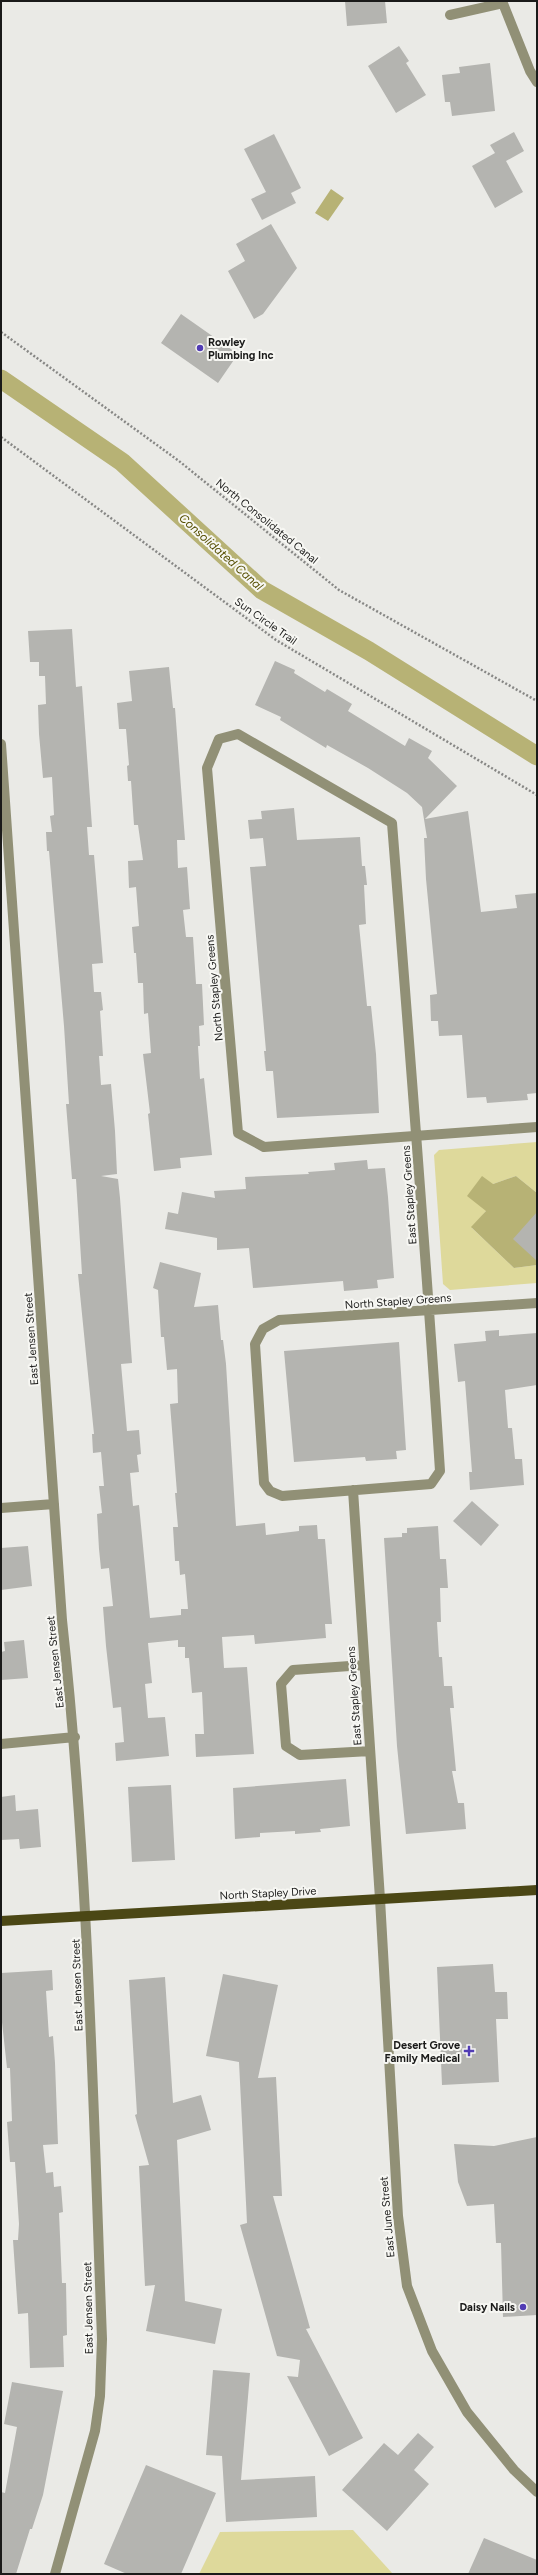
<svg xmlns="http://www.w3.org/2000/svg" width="538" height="2575" viewBox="0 0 538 2575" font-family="Figtree,sans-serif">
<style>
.green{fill:#ded99b}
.water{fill:#b7b275}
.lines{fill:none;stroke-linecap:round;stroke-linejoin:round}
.canal{stroke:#b7b275;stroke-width:19}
.building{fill:#b4b4b0}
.path{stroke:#878785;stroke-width:2.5;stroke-dasharray:2 2;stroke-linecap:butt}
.minor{stroke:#919076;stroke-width:10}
.major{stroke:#4b4715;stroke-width:10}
.poi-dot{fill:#513cb4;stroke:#f7f7f3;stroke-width:1.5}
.labels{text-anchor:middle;stroke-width:4;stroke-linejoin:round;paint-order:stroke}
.poi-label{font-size:11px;font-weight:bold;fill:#1a1a19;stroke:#f7f7f3;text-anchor:end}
.street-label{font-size:11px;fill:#1a1a19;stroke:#f7f7f3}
.water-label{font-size:12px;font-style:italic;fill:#554e00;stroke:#f7f7f3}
</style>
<rect width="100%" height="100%" fill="#eaeae6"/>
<!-- green -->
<path class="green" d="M 537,1142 L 537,1193 L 516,1176 L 493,1184 L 486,1211 L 472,1228 L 514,1268 L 537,1265 L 537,1283 L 450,1290 L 443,1284 L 434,1155 L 439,1150 Z
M 353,2530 L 393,2574 L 199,2574 L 220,2532 Z"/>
<!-- water -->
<path class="water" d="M 331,189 L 344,198 L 328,221 L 315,213 Z
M 482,1176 L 493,1184 L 516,1176 L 537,1193 L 537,1265 L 514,1268 L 471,1227 L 486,1211 L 467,1196 Z"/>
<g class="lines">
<!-- canal -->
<path class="canal" d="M 1,379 L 122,462 L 262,590 L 369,651 L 537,756"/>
</g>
<!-- building -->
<path class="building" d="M 345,1 L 385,1 L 387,23 L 347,26 Z
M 399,46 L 409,61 L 406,63 L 426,95 L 396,113 L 368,66 Z
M 490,63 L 495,111 L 452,116 L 450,102 L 445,102 L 442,75 L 460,73 L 459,67 Z
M 514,132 L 524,151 L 506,161 L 523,192 L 495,208 L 472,166 L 495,153 L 490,145 Z
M 274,134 L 301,188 L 291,193 L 296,203 L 262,220 L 251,199 L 266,192 L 244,149 Z
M 271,224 L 297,268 L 263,314 L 254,319 L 228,271 L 245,261 L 236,244 Z
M 181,314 L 238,354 L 218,383 L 161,343 Z
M 72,629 L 76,687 L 82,686 L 92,827 L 87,827 L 89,855 L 94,855 L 103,963 L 92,964 L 94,992 L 101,992 L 103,1010 L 100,1011 L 103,1056 L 99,1056 L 101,1085 L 111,1084 L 115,1131 L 117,1174 L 101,1176 L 118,1179 L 120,1198 L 132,1363 L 121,1364 L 127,1431 L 139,1430 L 141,1454 L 137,1455 L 139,1472 L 130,1473 L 133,1506 L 139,1505 L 150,1618 L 181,1615 L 181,1609 L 188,1609 L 185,1574 L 180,1575 L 179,1561 L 175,1561 L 173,1527 L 178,1527 L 175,1493 L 177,1493 L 170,1404 L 178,1403 L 177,1369 L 167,1370 L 164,1337 L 161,1337 L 158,1290 L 153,1288 L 160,1262 L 201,1273 L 194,1307 L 218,1305 L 221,1340 L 223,1340 L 226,1364 L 236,1526 L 265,1523 L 266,1535 L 299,1531 L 299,1526 L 317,1525 L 318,1539 L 325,1539 L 332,1624 L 325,1624 L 326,1638 L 255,1644 L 254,1635 L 222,1637 L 224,1668 L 247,1667 L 254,1754 L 196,1757 L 195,1734 L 204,1734 L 202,1692 L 192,1693 L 189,1658 L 185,1658 L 185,1647 L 178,1647 L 178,1640 L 148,1643 L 152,1683 L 145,1684 L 148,1718 L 165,1717 L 169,1756 L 116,1761 L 115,1743 L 124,1742 L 121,1707 L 113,1708 L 106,1646 L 103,1607 L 113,1606 L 109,1568 L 101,1569 L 99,1549 L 97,1514 L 102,1513 L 99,1486 L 104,1486 L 101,1452 L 93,1453 L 92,1434 L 94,1434 L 78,1274 L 82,1274 L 76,1179 L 72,1179 L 66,1104 L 69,1104 L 64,1026 L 49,851 L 47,851 L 46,832 L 52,832 L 50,816 L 54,815 L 52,777 L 43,778 L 39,734 L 38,705 L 46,704 L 45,676 L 39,676 L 39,662 L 30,662 L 28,631 Z
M 275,661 L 295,670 L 294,673 L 325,692 L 327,689 L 352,704 L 348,711 L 405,746 L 409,738 L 432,751 L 428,758 L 457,786 L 425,819 L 468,811 L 481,912 L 517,908 L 515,895 L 537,893 L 537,1093 L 527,1094 L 528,1100 L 487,1103 L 486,1097 L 467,1098 L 462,1035 L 439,1036 L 438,1021 L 431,1021 L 430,995 L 437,994 L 426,879 L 424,838 L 427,838 L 422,807 L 407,793 L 368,768 L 327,745 L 326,748 L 280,720 L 281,717 L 255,705 Z
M 169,667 L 173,708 L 175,708 L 185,840 L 177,840 L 178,868 L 187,867 L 190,909 L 183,910 L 186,937 L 193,937 L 196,984 L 202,984 L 204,1025 L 199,1026 L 200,1046 L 198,1046 L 200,1079 L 204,1078 L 212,1155 L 180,1158 L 181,1168 L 154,1171 L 148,1114 L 150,1113 L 143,1054 L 151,1053 L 148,1013 L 144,1014 L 143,983 L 138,983 L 136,953 L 134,953 L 132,927 L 139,926 L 136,887 L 129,888 L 128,861 L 143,860 L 138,825 L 134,825 L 131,781 L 128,781 L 127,766 L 129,765 L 126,729 L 119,729 L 117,703 L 132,701 L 129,671 Z
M 294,808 L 297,840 L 360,837 L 362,866 L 365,866 L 367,885 L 364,885 L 366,924 L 359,925 L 367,1006 L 371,1006 L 376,1054 L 379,1113 L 277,1118 L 273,1071 L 266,1071 L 264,1051 L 266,1051 L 250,867 L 266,866 L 263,838 L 250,839 L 248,820 L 262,819 L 261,811 Z
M 367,1160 L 368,1169 L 385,1168 L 388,1197 L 394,1278 L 377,1280 L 378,1288 L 344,1291 L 343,1281 L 253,1288 L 249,1248 L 217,1250 L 217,1238 L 165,1229 L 168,1212 L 178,1214 L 182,1192 L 215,1198 L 214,1191 L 246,1189 L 245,1177 L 309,1174 L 308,1172 L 335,1170 L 334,1163 Z
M 537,1212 L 537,1261 L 513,1239 Z
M 499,1330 L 499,1336 L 537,1333 L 537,1385 L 505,1390 L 508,1428 L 512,1428 L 515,1459 L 522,1459 L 524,1485 L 470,1490 L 469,1472 L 472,1472 L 465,1381 L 458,1382 L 454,1344 L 486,1341 L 485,1331 Z
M 399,1342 L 406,1450 L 396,1451 L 397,1459 L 366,1461 L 365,1457 L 294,1462 L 284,1351 Z
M 472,1501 L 499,1525 L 481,1546 L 453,1521 Z
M 438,1526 L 440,1559 L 446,1559 L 448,1588 L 440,1588 L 441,1622 L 437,1622 L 439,1657 L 442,1657 L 444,1686 L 452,1686 L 454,1708 L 450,1708 L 456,1771 L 452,1771 L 458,1803 L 464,1803 L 466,1829 L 406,1834 L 397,1746 L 384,1538 L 402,1537 L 402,1533 L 407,1533 L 407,1528 Z
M 28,1546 L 32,1586 L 1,1590 L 1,1548 Z
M 24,1640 L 28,1678 L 1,1680 L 1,1652 L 5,1651 L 4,1642 Z
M 346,1779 L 350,1826 L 320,1829 L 321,1832 L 295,1834 L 295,1831 L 260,1833 L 260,1837 L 235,1839 L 233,1788 Z
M 171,1785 L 175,1860 L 132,1862 L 128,1787 Z
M 15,1795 L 16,1811 L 38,1809 L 41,1847 L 20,1849 L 19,1839 L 1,1840 L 1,1797 Z
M 493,1964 L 495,1992 L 507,1992 L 508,2019 L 496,2019 L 499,2082 L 442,2085 L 437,1967 Z
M 52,1970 L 53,1990 L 46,1991 L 49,2037 L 53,2036 L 55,2063 L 58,2144 L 43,2145 L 46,2173 L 53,2172 L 54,2187 L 61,2186 L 63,2212 L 59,2213 L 62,2283 L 66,2283 L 67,2335 L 63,2336 L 64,2367 L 30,2368 L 28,2313 L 18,2314 L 13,2240 L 18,2240 L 19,2224 L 15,2162 L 10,2162 L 7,2122 L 12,2121 L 10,2068 L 7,2068 L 1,2013 L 1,1973 Z
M 223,1974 L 278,1985 L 258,2078 L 276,2077 L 282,2196 L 273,2196 L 310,2328 L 306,2329 L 363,2438 L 329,2456 L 287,2376 L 298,2377 L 300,2360 L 277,2356 L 240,2225 L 247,2223 L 239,2062 L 206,2056 Z
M 165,1977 L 173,2103 L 201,2095 L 211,2130 L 177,2140 L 185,2301 L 222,2309 L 215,2344 L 146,2331 L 155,2285 L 145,2286 L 139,2166 L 149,2165 L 135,2115 L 137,2114 L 129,1980 Z
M 537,2137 L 537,2315 L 503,2317 L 501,2243 L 496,2243 L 494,2204 L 467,2206 L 458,2182 L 454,2144 L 494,2146 Z
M 213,2370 L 250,2373 L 241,2480 L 315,2476 L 317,2517 L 226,2522 L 222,2456 L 206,2455 Z
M 12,2382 L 63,2391 L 43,2495 L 32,2529 L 30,2529 L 16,2574 L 1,2574 L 1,2492 L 5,2493 L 17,2427 L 4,2424 Z
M 418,2433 L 434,2447 L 414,2470 L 429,2484 L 387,2531 L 342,2490 L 384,2443 L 398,2455 Z
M 146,2465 L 216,2493 L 181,2574 L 127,2574 L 104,2564 Z
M 484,2538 L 537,2560 L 537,2574 L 468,2574 Z"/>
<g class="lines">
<!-- path -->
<path class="path" d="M 1,332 L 179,461 L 339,590 L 537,701
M 1,437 L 276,640 L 537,795"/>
<!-- minor -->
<path class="minor" d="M 502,1 L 530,71 L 537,82
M 450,15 L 503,3
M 1,744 L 62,1620 C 88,1859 93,2099 102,2339 L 100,2396 L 95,2431 L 55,2574
M 537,1127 L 264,1147 L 238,1133 L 207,768 L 219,739 L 238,734 L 392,823 C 409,1039 426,1254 440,1471 L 431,1484 L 282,1496 L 270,1491 L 264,1483 L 255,1344 L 263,1329 L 279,1320 L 537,1303
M 353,1490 L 380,1899 L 398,2216 L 407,2286 L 432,2351 L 467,2412 L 514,2470 L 537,2492
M 1,1508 L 54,1504
M 364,1665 L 293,1670 L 281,1684 L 286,1746 L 300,1755 L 370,1751
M 1,1744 L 75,1737"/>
<!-- major -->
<path class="major" d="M 1,1921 L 537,1890"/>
</g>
<!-- markers -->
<g class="poi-dot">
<circle cx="200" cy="348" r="4"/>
<path d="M467 2045h4v4h4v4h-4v4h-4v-4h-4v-4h4z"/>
<circle cx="523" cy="2307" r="4"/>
</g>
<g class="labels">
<!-- poi labels -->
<g class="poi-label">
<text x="208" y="346" text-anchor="start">Rowley<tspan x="208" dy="13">Plumbing Inc</tspan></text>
<text x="460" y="2049">Desert Grove<tspan x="460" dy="13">Family Medical</tspan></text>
<text x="515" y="2311">Daisy Nails</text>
</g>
<!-- street labels -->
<g class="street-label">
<text transform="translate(267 521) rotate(39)" y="4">North Consolidated Canal</text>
<text transform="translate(266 621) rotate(35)" y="4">Sun Circle Trail</text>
<text transform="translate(214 988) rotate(-95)" y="4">North Stapley Greens</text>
<text transform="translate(409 1195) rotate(-94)" y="4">East Stapley Greens</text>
<text transform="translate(398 1301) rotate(-4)" y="4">North Stapley Greens</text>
<text transform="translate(31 1339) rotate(-94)" y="4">East Jensen Street</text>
<text transform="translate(55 1662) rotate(-96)" y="4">East Jensen Street</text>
<text transform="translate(354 1696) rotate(-94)" y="4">East Stapley Greens</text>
<text transform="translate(268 1893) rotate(-3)" y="4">North Stapley Drive</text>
<text transform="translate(77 1985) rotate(-92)" y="4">East Jensen Street</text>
<text transform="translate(387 2217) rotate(-95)" y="4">East June Street</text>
<text transform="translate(88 2308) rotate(-91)" y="4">East Jensen Street</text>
</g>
<!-- water labels -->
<g class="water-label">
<text transform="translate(221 552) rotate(42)" y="4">Consolidated Canal</text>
</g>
</g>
<!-- border -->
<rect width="538" height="2575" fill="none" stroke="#1a1a19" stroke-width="4"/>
</svg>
